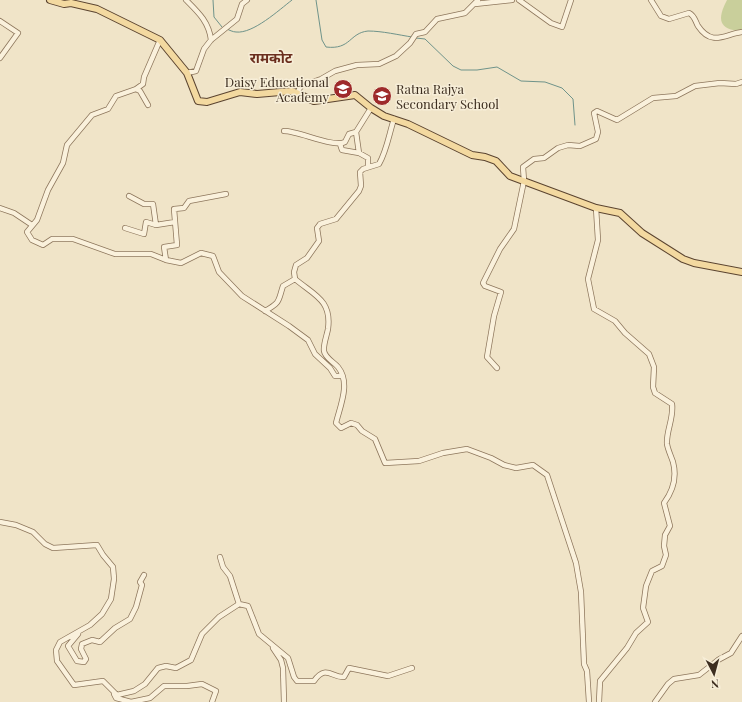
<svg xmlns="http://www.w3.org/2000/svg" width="742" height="702" viewBox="0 0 742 702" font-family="'Playfair Display','Noto Sans Devanagari',serif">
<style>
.green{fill:#c9cf9b}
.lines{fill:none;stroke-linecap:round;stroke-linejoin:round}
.stream{stroke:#6f938a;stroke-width:1}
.minor-casing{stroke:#8d765c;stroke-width:6}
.major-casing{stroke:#5b4430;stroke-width:8}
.minor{stroke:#faf1dc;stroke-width:4.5}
.major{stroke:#f3d9a0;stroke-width:6}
.labels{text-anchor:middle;stroke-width:3;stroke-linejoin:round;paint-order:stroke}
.poi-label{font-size:13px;fill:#3d2e20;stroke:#f7eed8;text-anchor:end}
.neighbourhood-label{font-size:14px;font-weight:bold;fill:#6b2e1e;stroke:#f7eed8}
</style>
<rect width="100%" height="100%" fill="#f0e4c8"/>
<!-- green -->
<path class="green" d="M 727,0 L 742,0 L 742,31 C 718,30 717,19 727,0 Z"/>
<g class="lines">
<!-- stream -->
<path class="stream" d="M 213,0 L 214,17 L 222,27
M 316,0 L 322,40 L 326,47 C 351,50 349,33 368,31 C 382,31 399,35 412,37
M 227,29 C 229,30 233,32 236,32 C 253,34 279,10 292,0
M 416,38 L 425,39 L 453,66 L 461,70 L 477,70 L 497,67 L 521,81 L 545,82 L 562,88 L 573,99 L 575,125"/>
<defs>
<path id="minor" d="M 186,0 C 198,12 209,22 211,40
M 519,0 L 551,23 L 562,27 L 571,0
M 651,0 L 661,16 L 669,19 L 689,13 C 695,16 695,21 698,26 C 712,47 725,34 742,32
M 475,4 L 512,0
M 0,21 L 18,33 L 0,58
M 160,40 L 144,77 L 143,84 L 136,89 L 116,96 L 108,109 L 92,115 L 67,145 L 63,163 L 48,190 L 37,220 L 27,232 L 32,240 L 43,245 L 52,239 L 73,239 L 115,254 L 151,254 L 166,260 L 181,263 L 201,253 L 213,256 L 219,272 L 242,296 L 289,326 L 308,340 L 315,354 L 330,368 L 335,376 L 341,376
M 187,73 L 196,71 L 204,49 L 211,40 L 237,19 L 242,4 L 247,0
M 136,89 L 140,91 L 148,105
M 297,93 L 301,86 L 321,79 L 335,71 L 357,65 L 379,64 L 396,56 L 410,43 L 416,34 L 425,32 L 437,19 L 465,13 L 478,0
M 394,119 C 389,134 387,150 379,164 L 363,169 L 360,172 L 361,186 L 359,191 L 336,219 L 320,224 L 317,228 L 319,241 L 307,258 L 296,265 L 294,272 L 295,279 C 314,295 332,300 328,329 C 327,335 323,345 324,351 C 325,358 334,362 338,367 C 351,383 340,406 336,423 L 341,428 L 351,423 L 357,425 L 362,431 L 375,439 L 385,463 L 419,461 L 443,453 L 467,449 L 491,458 L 504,465 L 516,468 L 533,465 L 547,475 L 576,563 L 581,592 L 584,664 L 587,671 L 589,702
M 284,131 C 299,131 334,148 345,142 L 349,134 L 356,132
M 340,144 L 342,150 L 359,153
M 368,167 L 368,158 L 359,153 L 356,132 L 371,108
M 129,196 L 144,204 L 153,204 L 156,225 L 175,222
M 0,208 L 14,213 L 32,225
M 596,208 L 598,240 L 588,279 L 594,309 L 615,321 L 625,333 L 649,354 L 654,367 L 653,387 L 655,393 L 672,404 C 674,418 666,431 667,444 C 668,450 671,456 673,462 C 677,477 673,491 664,503 L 670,526 L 665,535 L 664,546 L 666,555 L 662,566 L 652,571 L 646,586 L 643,608 L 648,622 L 636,633 L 627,648 L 600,681 L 599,702
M 125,228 L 144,234 L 146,222 L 156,225
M 166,260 L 164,247 L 177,245 L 174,209 L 184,208 L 189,201 L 226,194
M 265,311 C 281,302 278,301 283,286 L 295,279
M 497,368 L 487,357 L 494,316 L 501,292 L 485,286 L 483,283 L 500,249 L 514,229 L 524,181 L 523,167 L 534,159 L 544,158 L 558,148 L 568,145 L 580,146 L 596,139 L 598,132 L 594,113 L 597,111 L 617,120 L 653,98 L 676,96 L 695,86 L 720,83 L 736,84 L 742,82
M 0,522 L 16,525 L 33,532 L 45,544 L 53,548 L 97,545 L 103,555 L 113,567 L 114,579 L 111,599 L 102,614 L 90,625 L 60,642 L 56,650 L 57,661 L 74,685 L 103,681 L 117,695 L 134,691 L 145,684 L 158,668 L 166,666 L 176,668 L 191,660 L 202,634 L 219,617 L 239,604 L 248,606 L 259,634 L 288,658 L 294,677 L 297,681 L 314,681 C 326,664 332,678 344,677 L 349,668 L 388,676 L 412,668
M 220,557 L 223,567 L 230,576 L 239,604
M 78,634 L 68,646 L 77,661 L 84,662 L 86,659 L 81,649 L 82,644 L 92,640 L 100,642 L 115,628 L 130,619 L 136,607 L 142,585 L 140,582 L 144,575
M 273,648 L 281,660 L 283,668 L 284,702
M 114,694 L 116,698 L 131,702 L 150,698 L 164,686 L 187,686 L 202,684 L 216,691 L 212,702
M 655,702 L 668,684 L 674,679 L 699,675 L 718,660 L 731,653 L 742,636"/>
<path id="major" d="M 50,0 L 64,4 L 71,3 L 97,9 L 160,40 L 187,73 L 198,101 L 207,102 L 240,92 L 257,94 L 292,91 L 314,101 L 355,95 L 371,108 L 384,116 L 408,124 L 472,155 L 485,157 L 496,161 L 510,176 L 596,208 L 620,213 L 642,233 L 683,259 L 694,263 L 742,272"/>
</defs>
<!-- minor casing -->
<use href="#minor" class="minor-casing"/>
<!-- major casing -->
<use href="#major" class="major-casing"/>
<!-- minor -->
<use href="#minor" class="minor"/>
<!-- major -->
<use href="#major" class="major"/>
</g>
<!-- icons -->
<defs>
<symbol id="school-disc" viewBox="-11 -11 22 22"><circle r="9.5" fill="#9e2a2b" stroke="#f7eed8"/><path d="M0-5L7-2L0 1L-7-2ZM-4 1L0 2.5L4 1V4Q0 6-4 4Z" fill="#fff"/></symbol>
</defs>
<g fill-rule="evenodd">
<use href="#school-disc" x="332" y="78" width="22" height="22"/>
<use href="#school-disc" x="371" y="85" width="22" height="22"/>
</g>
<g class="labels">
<!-- poi labels -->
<g class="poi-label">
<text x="329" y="87">Daisy Educational<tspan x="329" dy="15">Academy</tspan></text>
<text x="396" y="94" text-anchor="start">Ratna Rajya<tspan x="396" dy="15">Secondary School</tspan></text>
</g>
<!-- neighbourhood labels -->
<g class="neighbourhood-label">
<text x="271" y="63">रामकोट</text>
</g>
</g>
<!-- north arrow -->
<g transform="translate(714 674) rotate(174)" stroke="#f7eed8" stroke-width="3" paint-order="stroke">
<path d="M0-3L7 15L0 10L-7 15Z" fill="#3d2e20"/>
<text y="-6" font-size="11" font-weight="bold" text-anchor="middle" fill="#3d2e20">N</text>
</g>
</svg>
